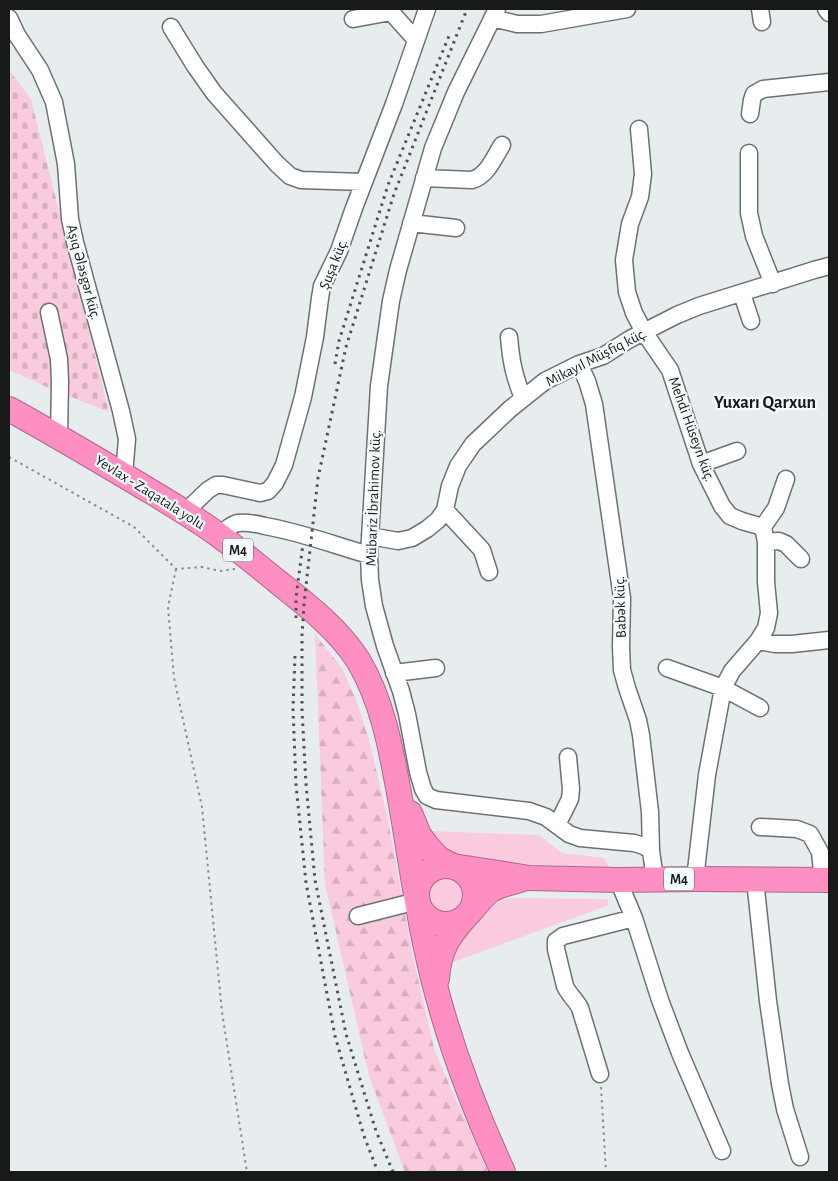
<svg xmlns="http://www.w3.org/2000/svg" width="838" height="1181" viewBox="0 0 838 1181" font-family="'Alegreya Sans',sans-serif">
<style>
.grass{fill:#facbde}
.forest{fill:url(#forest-firs)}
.cemetery{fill:url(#cemetery-stones)}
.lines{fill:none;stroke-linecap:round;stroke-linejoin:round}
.minor-casing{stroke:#6c7172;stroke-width:19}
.highway-casing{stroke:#ae6688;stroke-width:26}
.path{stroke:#888c8d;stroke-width:2;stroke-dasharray:2.5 4;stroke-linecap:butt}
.minor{stroke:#fff;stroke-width:16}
.highway{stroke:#fe8fc3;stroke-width:24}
.rail{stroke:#4e5152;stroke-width:3;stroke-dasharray:2.5 5;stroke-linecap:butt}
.labels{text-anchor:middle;stroke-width:4.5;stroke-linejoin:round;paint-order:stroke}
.shield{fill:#f4fbfc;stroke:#5a5e5e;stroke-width:1}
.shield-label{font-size:14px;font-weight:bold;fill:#181a1a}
.street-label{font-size:15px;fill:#181a1a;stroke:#f4fbfc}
.quarter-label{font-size:18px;font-weight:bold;fill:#181a1a;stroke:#f4fbfc}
</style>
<defs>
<pattern id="forest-firs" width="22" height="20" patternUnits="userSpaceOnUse" patternTransform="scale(1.25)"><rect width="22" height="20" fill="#facbde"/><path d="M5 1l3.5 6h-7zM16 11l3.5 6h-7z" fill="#d6aebe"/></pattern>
<pattern id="cemetery-stones" width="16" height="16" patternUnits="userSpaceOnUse" patternTransform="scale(1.25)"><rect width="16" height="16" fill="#facbde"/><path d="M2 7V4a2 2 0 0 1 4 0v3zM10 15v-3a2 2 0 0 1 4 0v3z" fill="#d6aebe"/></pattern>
</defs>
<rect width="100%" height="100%" fill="#e7edee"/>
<!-- grass -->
<path class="grass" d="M 430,831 L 539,835 L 562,853 L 604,858 L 609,867 L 469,863 L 444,850 Z
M425 894a21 21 0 1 1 42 0a21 21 0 1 1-42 0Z
M 511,898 L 607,899 L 609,905 L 451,963 L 454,950 L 461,939 L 489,908 L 498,902 Z"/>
<!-- forest -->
<path class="forest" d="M 315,634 L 342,668 L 355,697 L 369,739 L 388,820 L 412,953 L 435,1052 L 488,1172 L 405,1172 L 369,1076 L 325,884 Z"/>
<!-- cemetery -->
<path class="cemetery" d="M 9,70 L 31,99 L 109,412 L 51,389 L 9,370 Z"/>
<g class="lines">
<defs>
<path id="minor" d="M 390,9 L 391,12 L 416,40
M 497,9 L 456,92 L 433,148 L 398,270 L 391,301 L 379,386 L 369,555 L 370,580 L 374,606 L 385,646 L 401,691 L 407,714 L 418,772 L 423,789 L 427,796 L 436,800 L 529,811 L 546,817 L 569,834 L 580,838 L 634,843 L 644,846 L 651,851 L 655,879
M 760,9 L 762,22
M 826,9 L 829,13
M 9,18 L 17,35 L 40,70 L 54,102 L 66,164 L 70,219 L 75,242 L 121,411 L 127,439 L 124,475
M 492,18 L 517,24 L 541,24 L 627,9
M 353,19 L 391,12
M 171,27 L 195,66 L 214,93 L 277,164 L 290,176 L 301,180 L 364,182
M 750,114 L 752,100 L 754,94 L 763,89 L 829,82
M 639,129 L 643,174 L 640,197 L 630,224 L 624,260 L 627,292 L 634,313 L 644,332 L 670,370 L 701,464 L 722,506 L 730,516 L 742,521 L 763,527 L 766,542 L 766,582 L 769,613 L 766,628 L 758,641 L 732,671 L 723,688 L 707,775 L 695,879
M 749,153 L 749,213 L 754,236 L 773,284
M 424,178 L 472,180 C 487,176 494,158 502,145
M 411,223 L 456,228
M 742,294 L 751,321
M 49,312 L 59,359 L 60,382 L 59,436
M 509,337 C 511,361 514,376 523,398
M 579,364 L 587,381 L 594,404 L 622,598 L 621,647 L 622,670 L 627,688 L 638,720 L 641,735 L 650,812 L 651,851
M 701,464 L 737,451
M 445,510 L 482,550 L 489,572
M 185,512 L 208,490 L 216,485 L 223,485 L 260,493 L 268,491 L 275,483 L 284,465 L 303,397 L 315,337 L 320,298 L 322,286 L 339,251 L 354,208 L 394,104 L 427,9
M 763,527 L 776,508 L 786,479
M 219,535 C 225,531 231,524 238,523 C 247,522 257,524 265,526 C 300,532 334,545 369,555
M 370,536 L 398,541 L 412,538 L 427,529 L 438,520 L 445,510 L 450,486 L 458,466 L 473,444 L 510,409 L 545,381 L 579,364 L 603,356 L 630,339 L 677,315 L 699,306 L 814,270 L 829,266
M 766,542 L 779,541 L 786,544 L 801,559
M 758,641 L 775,644 L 792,644 L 829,640
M 667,668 L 723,688 L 760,708
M 394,673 L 436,668
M 557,825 L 570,799 L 571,789 L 568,757
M 760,827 L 797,829 L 810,834 L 820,852 L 823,880
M 618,880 L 634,918 L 660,1000 L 680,1053 L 722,1151
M 755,880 L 768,1001 L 780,1084 L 785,1109 L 800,1157
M 358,916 L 417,901
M 600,1074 L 580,1008 C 576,1000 569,995 565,986 L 556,949 L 556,941 L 563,936 L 634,918"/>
<path id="highway" d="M 9,409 C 51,432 93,457 135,482 C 163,499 191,515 217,534 C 238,549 258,566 278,582 C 307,605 338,629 358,660 C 384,703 392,755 401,804 C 408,845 414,887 422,928 C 438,1013 467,1094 503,1172
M 410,813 L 419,835 L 427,846 L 439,859 L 453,866 L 530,878 L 618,880 L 695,879 L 829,880
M417 895a29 29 0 1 1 58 0a29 29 0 1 1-58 0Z
M 437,979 C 439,948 450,933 471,911 C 478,903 484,894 493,889 C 503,884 513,882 523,879"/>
</defs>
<!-- minor casing -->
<use href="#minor" class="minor-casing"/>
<!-- highway casing -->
<use href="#highway" class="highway-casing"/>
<!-- path -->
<path class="path" d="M 9,457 L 134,527 L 176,569 L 202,567 L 220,571 L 235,569
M 176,569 L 168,607 L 174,678 L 202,807 L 222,1012 L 247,1172
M 601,1087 L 606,1172"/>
<!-- minor -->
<use href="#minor" class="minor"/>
<!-- highway -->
<use href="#highway" class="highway"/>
<!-- rail -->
<path class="rail" d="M 335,364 L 339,341 L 388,185 L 449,36
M 296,618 L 296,597 L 303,544
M 295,656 L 293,709 L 296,785 L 306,883 L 335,1036 L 364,1136 L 378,1172
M 393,1172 L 376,1131 L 346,1034 L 315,880 L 306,784 L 302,710 L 302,635 L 304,604 L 318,478 L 346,347 L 394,194 L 467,9"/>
</g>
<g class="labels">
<!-- shield labels -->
<g class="shield">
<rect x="223" y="538.5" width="30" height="23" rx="4"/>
<rect x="664" y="867.5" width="30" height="23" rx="4"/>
</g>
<g class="shield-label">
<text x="238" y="555">M4</text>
<text x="679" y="884">M4</text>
</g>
<!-- street labels -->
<g class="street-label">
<text transform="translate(333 264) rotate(-68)" y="5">Şuşa küç.</text>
<text transform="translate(84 272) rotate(75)" y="5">Aşıq Ələsgər küç.</text>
<text transform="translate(596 357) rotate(-27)" y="5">Mikayıl Müşfiq küç.</text>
<text transform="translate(692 429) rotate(70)" y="5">Mehdi Hüseyn küç.</text>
<text transform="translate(150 492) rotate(32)" y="5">Yevlax - Zaqatala yolu</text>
<text transform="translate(373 498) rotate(-88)" y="5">Mübariz İbrahimov küç.</text>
<text transform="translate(620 607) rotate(-92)" y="5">Babək küç.</text>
</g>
<!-- quarter labels -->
<g class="quarter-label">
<text x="765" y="408">Yuxarı Qarxun</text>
</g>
</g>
<!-- border -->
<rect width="838" height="1181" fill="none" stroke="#181a1a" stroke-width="20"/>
</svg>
